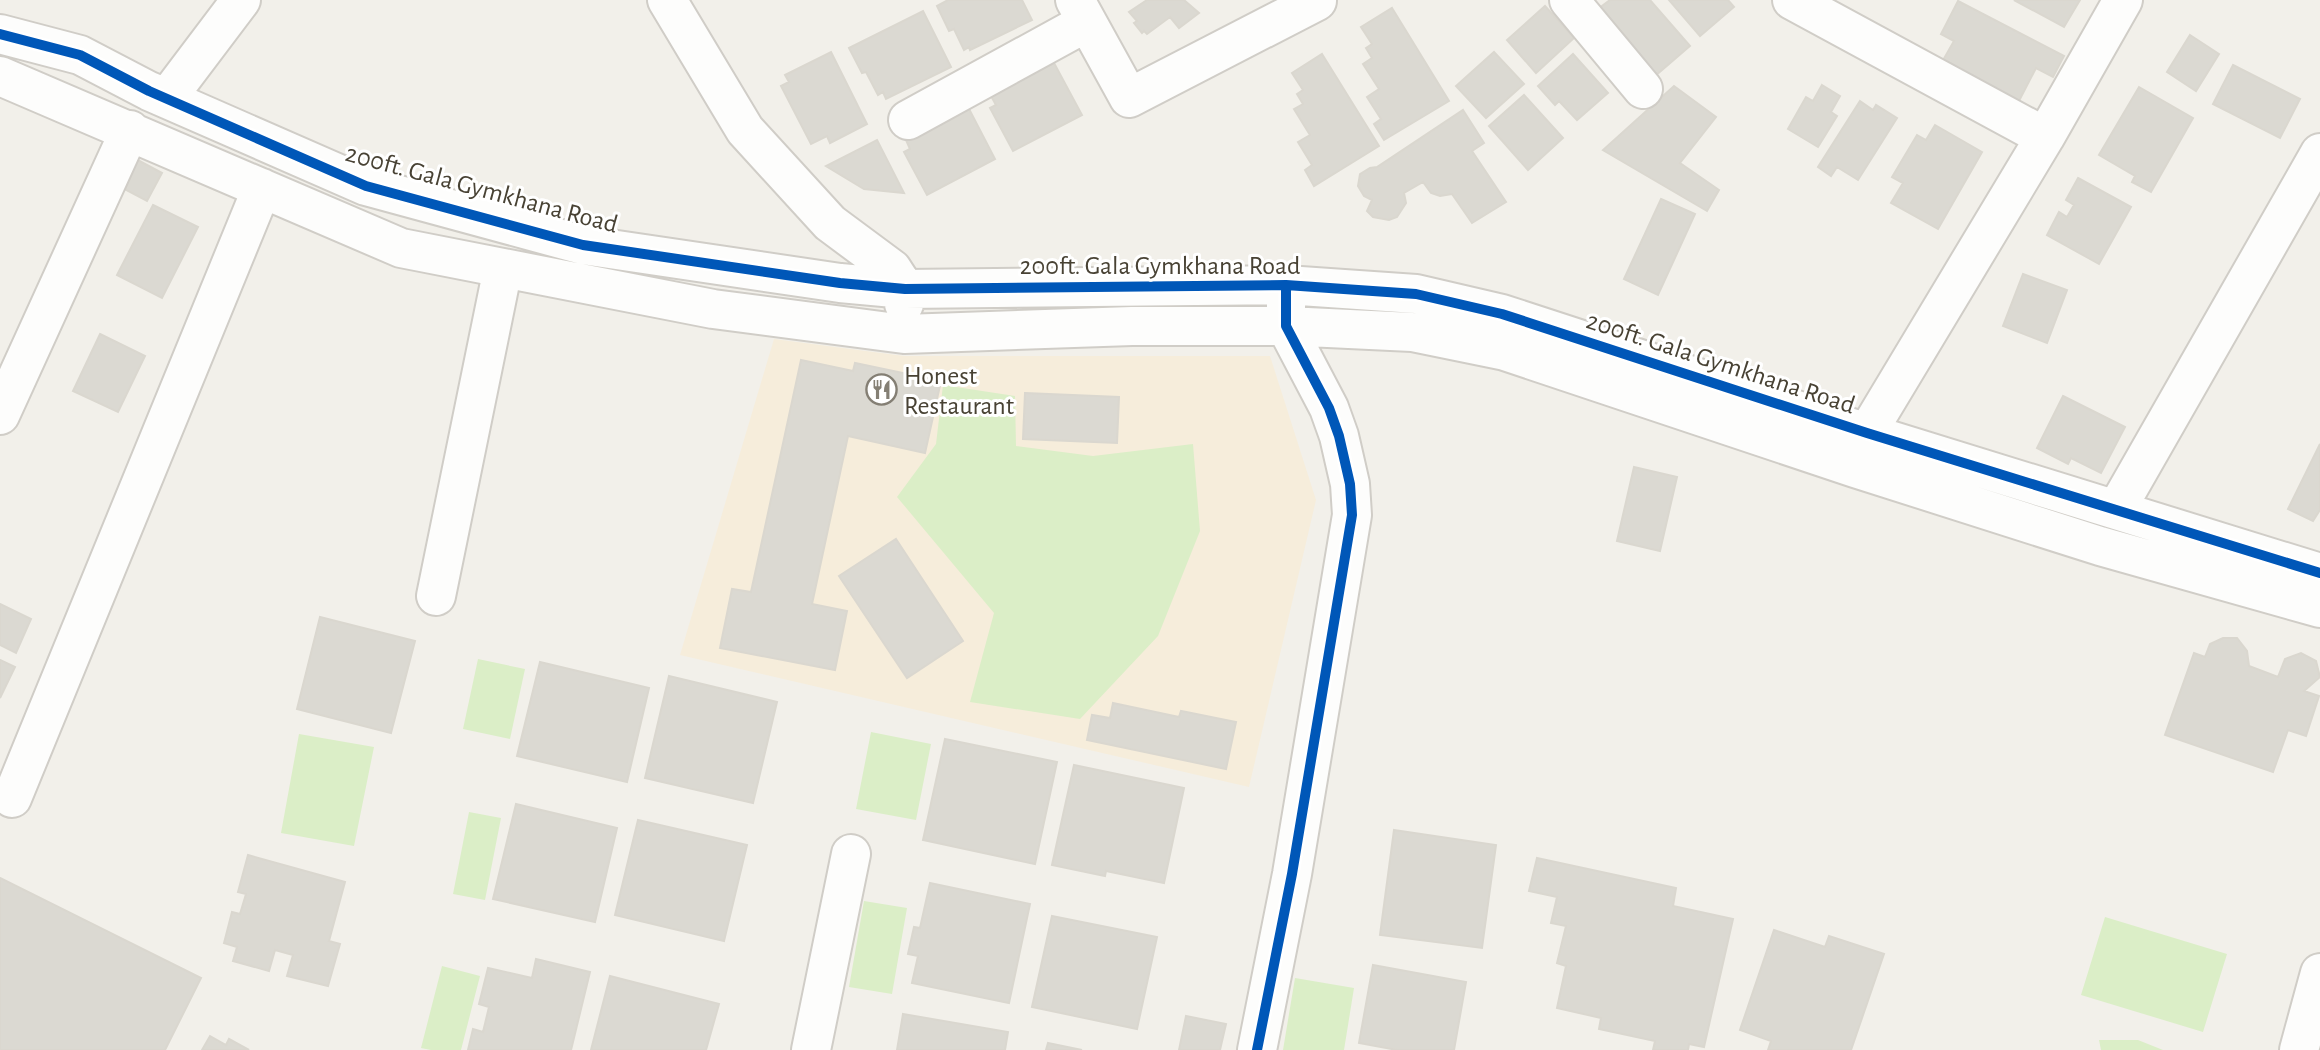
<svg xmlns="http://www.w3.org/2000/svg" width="2320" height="1050" viewBox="0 0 2320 1050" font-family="'Alegreya Sans',sans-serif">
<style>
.commercial{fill:#f6eddb}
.green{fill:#dbeec7}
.building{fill:#dbd9d2;stroke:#dad7cf;stroke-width:2}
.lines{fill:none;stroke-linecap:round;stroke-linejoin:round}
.minor-casing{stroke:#d0cdc7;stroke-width:42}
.minor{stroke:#fdfdfc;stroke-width:38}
.cycleway-casing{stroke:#fff;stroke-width:15}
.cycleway{stroke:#0057b8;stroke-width:10}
.labels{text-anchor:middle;stroke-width:6;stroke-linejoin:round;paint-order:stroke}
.street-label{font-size:26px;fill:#484234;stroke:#fff}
.poi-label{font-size:26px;fill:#484234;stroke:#fff;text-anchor:start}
</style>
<rect width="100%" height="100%" fill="#f2f0ea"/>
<!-- commercial -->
<path class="commercial" d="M 774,339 L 904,356 L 1270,356 L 1316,500 L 1249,787 L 680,655 Z"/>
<!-- green -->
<path class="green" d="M 943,385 L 1015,396 L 1016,446 L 1093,456 L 1193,444 L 1200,531 L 1158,636 L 1080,719 L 970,702 L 994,613 L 897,497 L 936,444 Z
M 478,659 L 525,669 L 510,739 L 463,729 Z
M 871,732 L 931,744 L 916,820 L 856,809 Z
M 299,734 L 374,747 L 354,846 L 281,833 Z
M 469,812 L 501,818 L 485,900 L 453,894 Z
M 864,901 L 907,908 L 892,994 L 849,987 Z
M 2105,917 L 2227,954 L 2203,1032 L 2081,995 Z
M 442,966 L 480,976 L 461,1050 L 431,1050 L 421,1048 Z
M 1295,978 L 1354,988 L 1344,1050 L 1283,1050 Z
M 2099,1040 L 2138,1040 L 2163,1050 L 2101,1050 Z"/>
<!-- building -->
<path class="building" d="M 948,0 L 1022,0 L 1032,20 L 970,50 L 969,47 L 964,50 L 954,29 L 949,31 L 937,6 Z
M 1147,0 L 1184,0 L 1199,13 L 1179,28 L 1170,17 L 1147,34 L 1144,31 L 1142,33 L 1134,23 L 1137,21 L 1129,12 Z
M 1610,0 L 1650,0 L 1690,46 L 1655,76 L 1598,9 Z
M 1669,0 L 1728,0 L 1734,7 L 1700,36 Z
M 2014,0 L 2080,0 L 2064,27 Z
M 1958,1 L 2064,56 L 2053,77 L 2036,68 L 2019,101 L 1942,62 L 1954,41 L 1941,34 Z
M 1545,6 L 1574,38 L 1536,73 L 1507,40 Z
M 1392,8 L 1449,101 L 1384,140 L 1374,124 L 1381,119 L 1367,97 L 1379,89 L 1363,64 L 1372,58 L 1366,48 L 1372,44 L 1361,27 Z
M 923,11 L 951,67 L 886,99 L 883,92 L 878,95 L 866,72 L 862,73 L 849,48 Z
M 2190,35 L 2219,54 L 2196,91 L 2167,72 Z
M 831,52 L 867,124 L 830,143 L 827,136 L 811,144 L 781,86 L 789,82 L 785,75 Z
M 1494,52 L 1524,84 L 1486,118 L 1456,86 Z
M 1322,54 L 1379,146 L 1314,186 L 1305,170 L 1312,165 L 1298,142 L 1310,135 L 1294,109 L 1303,104 L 1297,94 L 1303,90 L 1292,73 Z
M 1573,54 L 1608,93 L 1577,120 L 1559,101 L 1555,105 L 1538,86 Z
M 1054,63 L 1082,115 L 1013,151 L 990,108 L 996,105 L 991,96 Z
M 2233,65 L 2300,99 L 2280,138 L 2213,104 Z
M 1822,85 L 1840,96 L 1831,112 L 1837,116 L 1818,147 L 1788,129 L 1806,97 L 1813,101 Z
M 1674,86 L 1716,117 L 1680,163 L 1719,190 L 1707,211 L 1603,150 Z
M 2139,87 L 2193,118 L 2151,192 L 2132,182 L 2135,176 L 2099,155 Z
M 1524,95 L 1563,138 L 1528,170 L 1489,126 Z
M 1860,101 L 1873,110 L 1876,105 L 1897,118 L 1858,180 L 1837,167 L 1831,176 L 1818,167 Z
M 968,107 L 995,159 L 927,195 L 904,152 L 910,149 L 906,140 Z
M 1463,110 L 1484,143 L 1472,151 L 1506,202 L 1472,223 L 1452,194 L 1440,196 L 1431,193 L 1423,182 L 1404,193 L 1406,203 L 1397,217 L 1389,220 L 1373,217 L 1367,211 L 1372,200 L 1364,196 L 1358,186 L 1360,174 L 1370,168 L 1377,167 Z
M 1935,125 L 1982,152 L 1938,229 L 1891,203 L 1903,183 L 1892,177 L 1917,135 L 1926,140 Z
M 877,140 L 904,193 L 864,189 L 826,166 Z
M 132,157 L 162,173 L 147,201 L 117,185 Z
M 2078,178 L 2131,207 L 2099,264 L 2047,235 L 2059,212 L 2067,217 L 2074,205 L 2066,200 Z
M 1661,199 L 1695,214 L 1658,295 L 1624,279 Z
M 153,205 L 198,227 L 162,298 L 117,275 Z
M 2023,274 L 2067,290 L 2047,343 L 2003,326 Z
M 100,334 L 145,356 L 118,412 L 73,391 Z
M 801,360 L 853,371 L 855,363 L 941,381 L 925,453 L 848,436 L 812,604 L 847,611 L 835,670 L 720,648 L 732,589 L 751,592 Z
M 1025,393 L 1119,397 L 1117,443 L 1023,439 Z
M 2063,396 L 2125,427 L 2101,473 L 2071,458 L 2068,464 L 2037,448 Z
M 2320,444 L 2320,510 L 2313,521 L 2288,509 Z
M 1634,467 L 1677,477 L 1660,551 L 1617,541 Z
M 896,539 L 963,641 L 907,678 L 839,576 Z
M 0,604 L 31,619 L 16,653 L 0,645 Z
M 320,617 L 415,641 L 391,733 L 297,709 Z
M 2223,638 L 2237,638 L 2247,651 L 2249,666 L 2278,677 L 2285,659 L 2301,653 L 2316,661 L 2320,677 L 2304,691 L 2319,696 L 2306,736 L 2288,730 L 2273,772 L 2165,735 L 2194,653 L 2205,657 L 2210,644 Z
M 0,660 L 15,667 L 0,698 Z
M 540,662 L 649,688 L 627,782 L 517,756 Z
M 669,676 L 777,702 L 753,803 L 645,778 Z
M 1113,703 L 1179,717 L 1181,711 L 1236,722 L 1226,769 L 1087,740 L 1092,715 L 1110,718 Z
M 945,739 L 1057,762 L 1035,864 L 923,840 Z
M 1074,765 L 1184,788 L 1164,883 L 1106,871 L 1105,876 L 1052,865 Z
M 516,804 L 617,828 L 595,922 L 493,899 Z
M 638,820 L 747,845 L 724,941 L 615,915 Z
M 1394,830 L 1496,845 L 1482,948 L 1380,935 Z
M 248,855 L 345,882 L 329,941 L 340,944 L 328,986 L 287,976 L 293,955 L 275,950 L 269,971 L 233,961 L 237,947 L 224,943 L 232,912 L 240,914 L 246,894 L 238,892 Z
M 1537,858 L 1676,888 L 1673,906 L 1733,919 L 1704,1047 L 1689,1044 L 1688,1050 L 1653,1050 L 1655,1041 L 1599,1029 L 1601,1018 L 1557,1008 L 1566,966 L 1557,963 L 1566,926 L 1551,923 L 1557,897 L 1529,891 Z
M 0,878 L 201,978 L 165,1050 L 0,1050 Z
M 930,883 L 1030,904 L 1009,1003 L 912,983 L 918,956 L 908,954 L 914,927 L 920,928 Z
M 1052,916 L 1157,937 L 1137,1029 L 1032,1007 Z
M 1774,930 L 1825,947 L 1829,936 L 1884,954 L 1851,1050 L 1768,1050 L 1771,1041 L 1740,1030 Z
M 536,959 L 590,972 L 571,1050 L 468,1050 L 473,1029 L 483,1032 L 489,1007 L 479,1004 L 488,968 L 532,978 Z
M 1373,965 L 1466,982 L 1454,1050 L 1397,1050 L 1359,1043 Z
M 610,976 L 719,1004 L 706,1050 L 591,1050 Z
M 903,1014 L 1008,1032 L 1005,1050 L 897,1050 Z
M 1186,1016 L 1226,1024 L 1220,1050 L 1179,1050 Z
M 210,1036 L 226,1045 L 229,1039 L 249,1050 L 202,1050 Z
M 1048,1043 L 1082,1050 L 1046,1050 Z"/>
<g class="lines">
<defs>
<path id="minor" d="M 667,0 L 745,130 L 830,223 L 892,269 L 905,289 L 904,304
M 1075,0 L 1129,98 L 1317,1
M 1569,0 L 1643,89
M 1792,0 L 2045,137
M 0,34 L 80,55 L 149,91 L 366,186 L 583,245 L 840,283 L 905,289 L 1286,285 L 1416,294 L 1502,314 L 1867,433 L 2320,573
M 0,76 L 401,248 L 713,309 L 904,334 L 1132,326 L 1286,326 L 1412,332 L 1505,351 L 1855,468 L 2100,546 L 2320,608
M 167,98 L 241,0
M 908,120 L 1087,22
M 0,415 L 130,130
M 1867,433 L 2045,137 L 2123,0
M 2116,510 L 2320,153
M 436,596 L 503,268
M 12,798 L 262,188
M 811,1050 L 851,854
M 1257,1050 L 1292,874 L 1352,515 L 1350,484 L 1339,436 L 1329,408 L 1286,326 L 1286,305
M 2299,1050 L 2320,973"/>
</defs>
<!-- minor casing -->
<use href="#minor" class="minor-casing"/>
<!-- minor -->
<use href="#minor" class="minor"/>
<defs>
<path id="cycleway" d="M 0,34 L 80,55 L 149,91 L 366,186 L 583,245 L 840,283 L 905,289 L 1286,285 L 1416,294 L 1502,314 L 1867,433 L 2320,573
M 1257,1050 L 1292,874 L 1352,515 L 1350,484 L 1339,436 L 1329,408 L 1286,326 L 1286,285"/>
</defs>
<!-- cycleway casing -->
<use href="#cycleway" class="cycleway-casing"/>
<!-- cycleway -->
<use href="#cycleway" class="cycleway"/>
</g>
<!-- icons -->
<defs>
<symbol id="restaurant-ring" viewBox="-11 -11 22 22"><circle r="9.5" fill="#fff" stroke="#847f74" stroke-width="1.5"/><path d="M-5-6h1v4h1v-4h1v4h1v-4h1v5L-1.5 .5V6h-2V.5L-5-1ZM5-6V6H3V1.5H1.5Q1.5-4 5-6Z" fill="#847f74"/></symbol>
</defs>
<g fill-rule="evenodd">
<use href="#restaurant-ring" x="864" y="372" width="35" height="35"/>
</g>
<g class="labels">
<!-- street labels -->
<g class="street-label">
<text transform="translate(482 188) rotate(15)" y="9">200ft. Gala Gymkhana Road</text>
<text x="1160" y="274">200ft. Gala Gymkhana Road</text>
<text transform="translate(1721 362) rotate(18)" y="9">200ft. Gala Gymkhana Road</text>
</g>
<!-- poi labels -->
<g class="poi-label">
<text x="904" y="384">Honest<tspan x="904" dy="30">Restaurant</tspan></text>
</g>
</g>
</svg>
